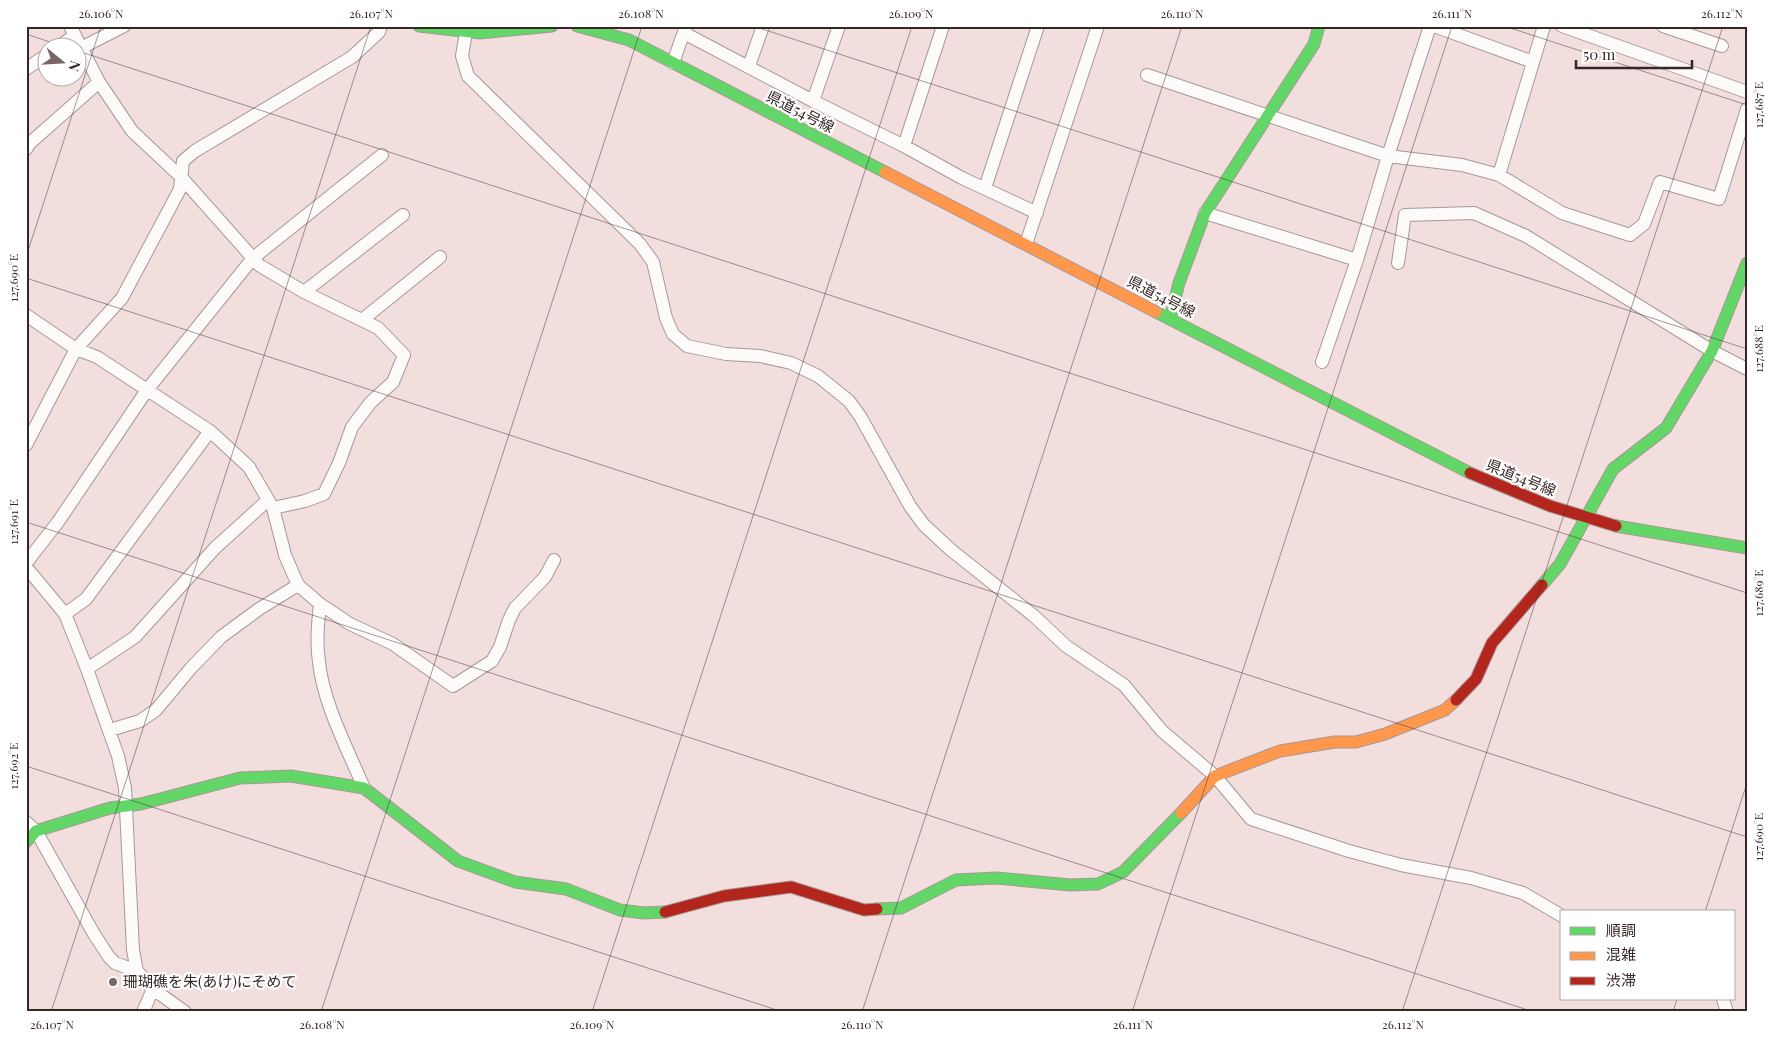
<svg xmlns="http://www.w3.org/2000/svg" width="1773" height="1038" viewBox="0 0 1773 1038" font-family="'Playfair Display','Noto Sans JP',serif">
<style>
.lines{fill:none;stroke-linecap:round;stroke-linejoin:round}
.street-casing{stroke:#a89898;stroke-width:14}
.fast-casing{stroke:#a89898;stroke-width:13}
.slow-casing{stroke:#a89898;stroke-width:13}
.jam-casing{stroke:#a89898;stroke-width:13}
.street{stroke:#fdfafa;stroke-width:12}
.fast{stroke:#63d668;stroke-width:11}
.slow{stroke:#ff974d;stroke-width:11}
.jam{stroke:#b3261e;stroke-width:11}
.ticks{fill:none;stroke:#372626;stroke-width:1;stroke-opacity:0.45}
.poi-dot{fill:#796666;stroke:#fff;stroke-width:2}
.labels{text-anchor:middle;stroke-width:4.5;stroke-linejoin:round;paint-order:stroke}
.street-label{font-size:15px;fill:#372626;stroke:#fff}
.poi-label{font-size:15px;fill:#372626;stroke:#fff;text-anchor:start}
.neatline{fill:none;stroke:#372626;stroke-width:2}
.ticks-label{font-size:12px;text-anchor:middle;fill:#372626}
</style>
<rect width="100%" height="100%" fill="#f3dede"/>
<g class="lines">
<defs>
<path id="street" d="M 70,26 L 99,82 L 132,131 L 181,177 L 259,265 L 304,292 L 378,328 L 404,355 L 393,382 L 371,402 L 352,427 L 339,463 L 324,494 L 305,501 L 273,508 L 285,555 L 298,585 L 320,604 C 318,623 316,642 319,662 C 323,703 348,750 364,788
M 1434,26 L 1533,62
M 1562,26 L 1747,92
M 1663,26 L 1722,46
M 466,32 L 462,56 L 468,76 L 640,244 L 653,262 L 666,318 L 673,334 L 687,346 L 726,354 L 760,356 L 791,363 L 818,376 L 849,401 L 860,416 L 910,506 L 924,525 L 951,550 L 1034,616 L 1066,646 L 1124,685 L 1162,731 L 1215,776 L 1251,819 L 1349,851 L 1401,865 L 1471,878 L 1523,893 L 1562,916
M 684,33 L 813,101 L 904,146 L 962,178 L 1037,213
M 57,48 L 75,35
M 81,48 L 124,26
M 673,63 L 686,26
M 749,66 L 763,26
M 26,69 L 48,54
M 1147,75 L 1388,156 L 1430,26
M 813,101 L 839,26
M 904,146 L 943,26
M 26,149 L 30,143 L 99,82
M 1499,175 L 1544,26
M 985,188 L 1038,26
M 1205,213 L 1357,260
M 1026,244 L 1098,26
M 1398,263 L 1405,215 L 1474,213 L 1526,236 L 1712,351 L 1747,369
M 304,292 L 403,215
M 26,315 L 76,349 L 97,357 L 210,431 L 249,467 L 273,508
M 362,320 L 440,257
M 1322,362 L 1357,260 L 1388,156 L 1462,165 L 1499,175 L 1562,213 L 1630,235 L 1644,224 L 1660,182 L 1719,199 L 1747,109
M 26,445 L 76,349 L 122,298 L 180,189 L 183,161 L 195,151 L 352,57 L 379,32 L 381,26
M 26,563 L 58,522 L 147,390 L 253,258 L 382,155
M 26,567 L 65,614 L 87,669 L 118,756 L 125,788 L 133,950 L 137,971
M 320,604 L 350,624 L 393,644 L 453,686 L 492,661 L 500,647 L 509,620 L 515,608 L 545,577 L 554,560
M 65,614 L 86,599 L 210,431
M 87,669 L 135,637 L 215,548 L 268,500
M 110,730 L 140,721 L 156,710 L 191,668 L 221,637 L 259,609 L 298,585
M 26,822 L 36,831 L 94,934 L 109,957 L 115,963 L 137,971 L 153,989 L 185,1012
M 1723,999 L 1727,1012
M 143,1012 L 153,989"/>
<path id="fast" d="M 419,26 L 480,33 L 552,26
M 577,26 L 629,40 L 885,172
M 1156,312 L 1470,473
M 1170,319 L 1179,283 L 1205,213 L 1314,44 L 1319,26
M 1616,526 L 1747,548
M 1542,585 L 1560,564 L 1613,469 L 1666,428 L 1712,351 L 1747,263
M 26,842 L 36,831 L 110,808 L 141,804 L 240,778 L 291,776 L 364,788 L 458,861 L 515,882 L 566,889 L 620,910 L 644,913 L 665,912
M 877,909 L 901,908 L 956,880 L 996,878 L 1070,885 L 1098,884 L 1123,872 L 1181,813"/>
<path id="slow" d="M 885,172 L 1156,312
M 1181,813 L 1215,776 L 1280,751 L 1335,742 L 1356,742 L 1385,734 L 1445,710 L 1456,700"/>
<path id="jam" d="M 1470,473 L 1550,506 L 1616,526
M 1456,700 L 1476,679 L 1492,643 L 1542,585
M 665,912 L 724,896 L 791,887 L 864,910 L 877,909"/>
</defs>
<!-- street casing -->
<use href="#street" class="street-casing"/>
<!-- fast casing -->
<use href="#fast" class="fast-casing"/>
<!-- slow casing -->
<use href="#slow" class="slow-casing"/>
<!-- jam casing -->
<use href="#jam" class="jam-casing"/>
<!-- street -->
<use href="#street" class="street"/>
<!-- fast -->
<use href="#fast" class="fast"/>
<!-- slow -->
<use href="#slow" class="slow"/>
<!-- jam -->
<use href="#jam" class="jam"/>
</g>
<!-- ticks -->
<path class="ticks" d="M 753,26 L 1747,349M 1504,26 L 1747,105M 26,34 L 68,48M 78,51 L 1747,593M 26,257 L 101,26M 26,278 L 1747,837M 26,522 L 1534,1012M 26,766 L 783,1012M 1705,912 L 1747,783M 26,1010 L 32,1012M 51,1012 L 371,26M 321,1012 L 642,26M 592,1012 L 912,26M 862,1012 L 1182,26M 1132,1012 L 1452,26M 1402,1012 L 1723,26M 1673,1012 L 1677,999"/>
<!-- markers -->
<circle class="poi-dot" cx="113" cy="982" r="5"/>
<g class="labels">
<!-- street labels -->
<g class="street-label">
<text transform="translate(800 112) rotate(27)" y="5">県道54号線</text>
<text transform="translate(1161 297) rotate(27)" y="5">県道54号線</text>
<text transform="translate(1521 478) rotate(22)" y="5">県道54号線</text>
</g>
<!-- poi labels -->
<g class="poi-label">
<text x="123" y="987">珊瑚礁を朱(あけ)にそめて</text>
</g>
</g>
<!-- border -->
<rect width="1773" height="1038" fill="none" stroke="#ffffff" stroke-width="55"/>
<!-- legend -->
<rect x="1560" y="910" width="175" height="90" fill="#ffffff" stroke="#afa8a8"/>
<rect x="1570" y="927" width="25" height="8" fill="#63d668" stroke="#afa8a8"/>
<text x="1606" y="936" font-size="15" fill="#372626">順調</text>
<rect x="1570" y="952" width="25" height="8" fill="#ff974d" stroke="#afa8a8"/>
<text x="1606" y="960" font-size="15" fill="#372626">混雑</text>
<rect x="1570" y="977" width="25" height="8" fill="#b3261e" stroke="#afa8a8"/>
<text x="1606" y="986" font-size="15" fill="#372626">渋滞</text>
<!-- north arrow -->
<g transform="translate(62 62) rotate(108)"><circle r="24" fill="#ffffff" stroke="#afa8a8"/>
<path d="M0-4L9 19L0 12L-9 19Z" fill="#796666"/>
<text y="-8" font-size="14" font-weight="bold" text-anchor="middle" fill="#372626">N</text>
</g>
<!-- scale -->
<path d="M1576 60v8h116v-8" fill="none" stroke="#372626" stroke-width="2.5"/>
<text x="1583" y="60" font-size="15" fill="#372626" stroke="#ffffff" stroke-width="4" paint-order="stroke">50 m</text>
<rect x="28" y="28" width="1718" height="982" class="neatline"/>
<g class="ticks-label">
<text x="101" y="18">26.106°N</text>
<text x="371" y="18">26.107°N</text>
<text x="641" y="18">26.108°N</text>
<text x="911" y="18">26.109°N</text>
<text x="1182" y="18">26.110°N</text>
<text x="1452" y="18">26.111°N</text>
<text x="1722" y="18">26.112°N</text>
<text transform="translate(1759 105) rotate(-90)" y="4">127.687°E</text>
<text transform="translate(14 278) rotate(-90)" y="4">127.690°E</text>
<text transform="translate(1759 349) rotate(-90)" y="4">127.688°E</text>
<text transform="translate(14 522) rotate(-90)" y="4">127.691°E</text>
<text transform="translate(1759 593) rotate(-90)" y="4">127.689°E</text>
<text transform="translate(14 766) rotate(-90)" y="4">127.692°E</text>
<text transform="translate(1759 837) rotate(-90)" y="4">127.690°E</text>
<text x="52" y="1029">26.107°N</text>
<text x="322" y="1029">26.108°N</text>
<text x="592" y="1029">26.109°N</text>
<text x="862" y="1029">26.110°N</text>
<text x="1133" y="1029">26.111°N</text>
<text x="1403" y="1029">26.112°N</text>
</g>
</svg>
